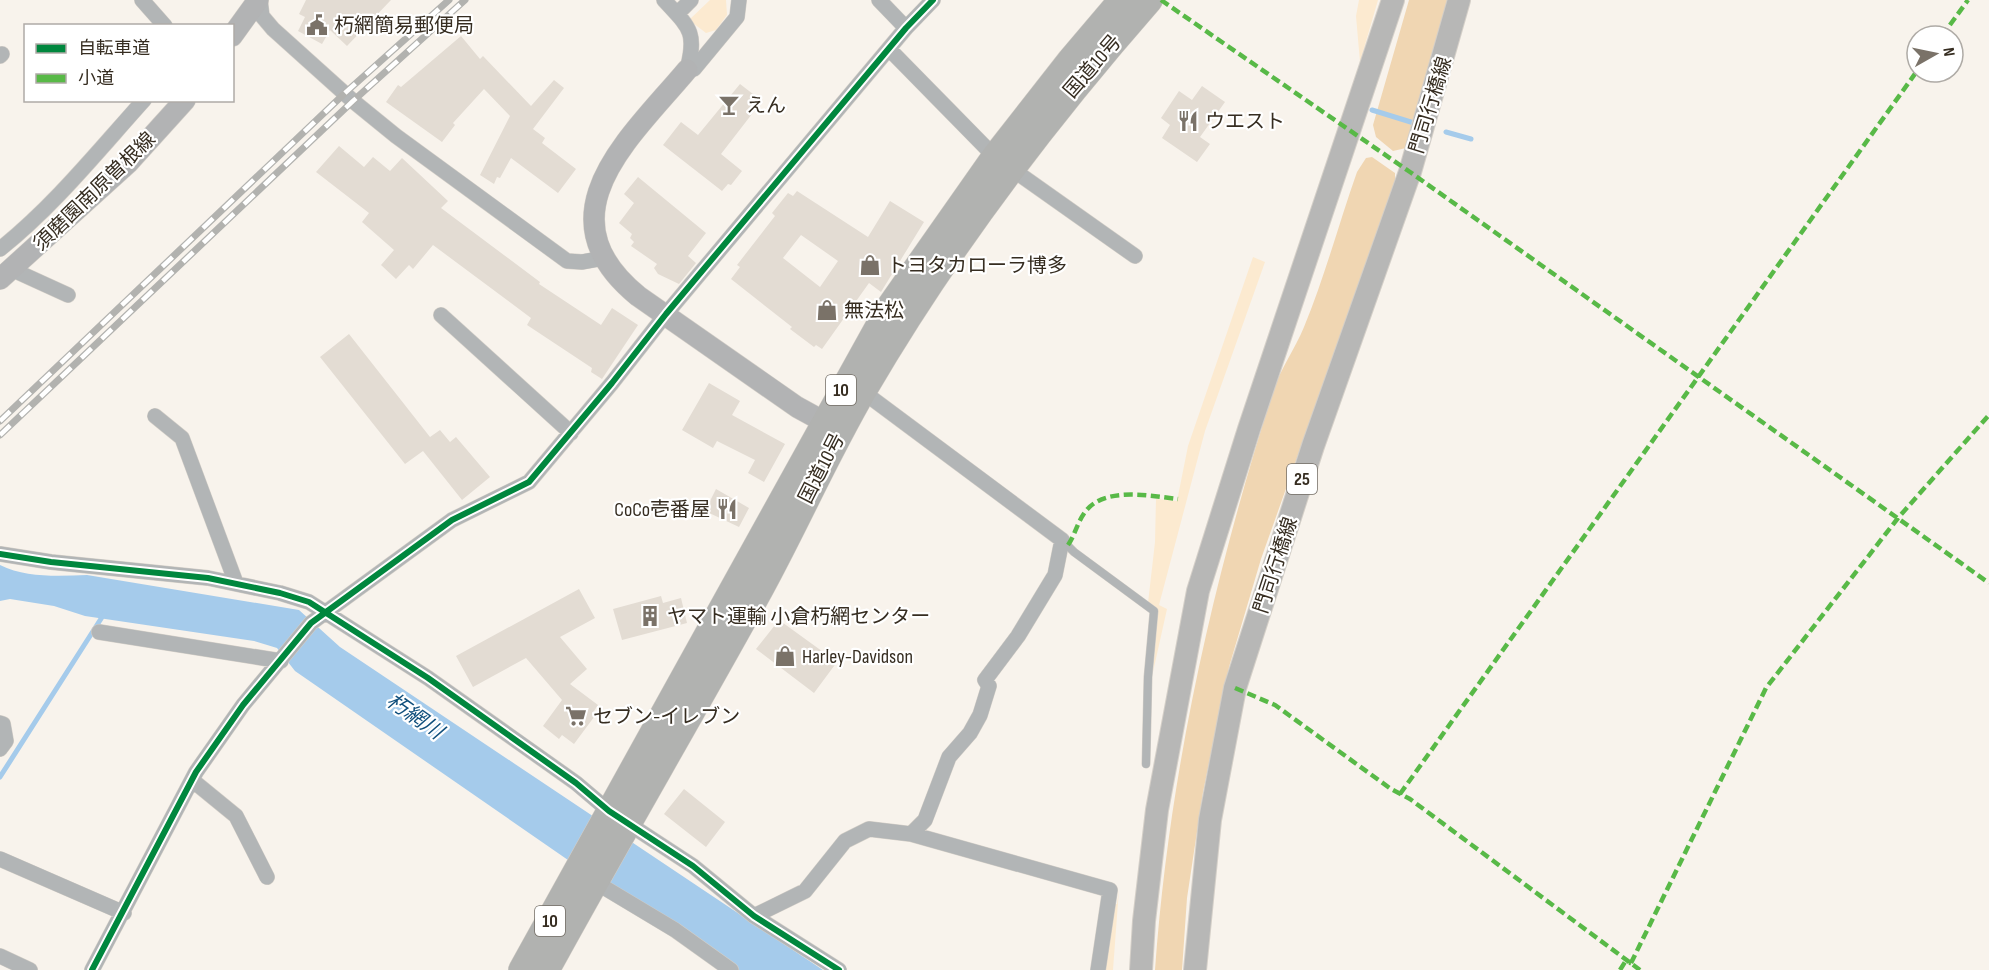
<svg xmlns="http://www.w3.org/2000/svg" width="1989" height="970" viewBox="0 0 1989 970" font-family="'Sofia Sans Condensed','Noto Sans JP',sans-serif">
<style>
.green{fill:#fcead0}
.forest{fill:#f0d6b2}
.water{fill:#a5cbeb}
.lines{fill:none;stroke-linecap:round;stroke-linejoin:round}
.stream{stroke:#a5cbeb;stroke-width:5}
.building{fill:#e3dcd3;fill-rule:evenodd}
.lane-casing{stroke:#d4cfc8;stroke-width:9}
.street-casing{stroke:#d4cfc8;stroke-width:16}
.secondary-casing{stroke:#d4cfc8;stroke-width:22}
.primary-casing{stroke:#d4cfc8;stroke-width:24}
.highway-casing{stroke:#d4cfc8;stroke-width:28}
.lane{stroke:#b2b5b6;stroke-width:8}
.street{stroke:#b2b5b6;stroke-width:15}
.secondary{stroke:#b2b3b4;stroke-width:21}
.primary{stroke:#b7b7b6;stroke-width:22}
.highway{stroke:#b1b2b0;stroke-width:27}
.rail-casing{stroke:#b2b2af;stroke-width:7}
.rail{stroke:#fff;stroke-width:4.5;stroke-dasharray:14;stroke-linecap:butt}
.quiet{stroke:#58b947;stroke-width:4.5;stroke-dasharray:9 4.5;stroke-linecap:butt}
.cycleway-casing{stroke:#fff;stroke-width:10}
.cycleway{stroke:#00873e;stroke-width:6}
.labels{text-anchor:middle;stroke-width:4.5;stroke-linejoin:round;paint-order:stroke}
.shield{fill:#fff;stroke:#726c64;stroke-width:1.5}
.shield-label{font-size:18px;font-weight:bold;fill:#362d21}
.poi-label{font-size:20px;fill:#362d21;stroke:#fff;text-anchor:start}
.street-label{font-size:20px;fill:#362d21;stroke:#fff}
.water-label{font-size:21px;font-style:italic;fill:#104f7c;stroke:#fff}
</style>
<rect width="100%" height="100%" fill="#f8f3ec"/>
<!-- green -->
<path class="green" d="M 710,0 L 726,0 L 727,15 L 716,30 L 706,33 L 689,20 Z
M 1359,0 L 1378,0 L 1360,62 L 1356,16 Z
M 1253,257 L 1265,262 L 1205,431 L 1159,605 L 1167,609 L 1153,672 L 1158,611 L 1148,603 L 1155,542 L 1156,499 L 1177,501 L 1188,446 Z
M 1119,889 L 1113,970 L 1102,970 L 1111,904 L 1117,904 Z"/>
<!-- forest -->
<path class="forest" d="M 1409,0 L 1448,0 L 1406,148 L 1393,151 L 1376,137 L 1373,125 Z
M 1372,157 L 1395,173 L 1395,182 L 1261,559 L 1229,667 L 1203,792 L 1187,898 L 1182,970 L 1155,970 C 1169,774 1213,579 1273,392 C 1280,369 1295,349 1304,327 C 1325,276 1339,223 1357,172 L 1366,158 Z"/>
<!-- water -->
<path class="water" d="M 0,565 C 26,578 58,576 87,575 L 299,610 L 340,647 L 823,970 L 727,970 L 295,671 L 277,648 L 254,641 L 85,616 L 54,606 L 10,599 L 0,601 Z"/>
<g class="lines">
<!-- stream -->
<path class="stream" d="M 1372,110 L 1414,123
M 1446,132 L 1471,139
M 0,777 L 104,614"/>
</g>
<!-- building -->
<path class="building" d="M 306,0 L 391,0 L 347,46 L 330,30 L 322,44 L 298,31 L 305,17 L 299,14 Z
M 461,36 L 480,59 L 483,56 L 531,106 L 554,80 L 564,88 L 533,129 L 545,138 L 542,143 L 576,169 L 558,193 L 511,158 L 500,178 L 497,177 L 494,184 L 480,175 L 510,116 L 484,89 L 453,123 L 455,125 L 442,142 L 386,102 L 398,85 L 401,87 Z
M 740,84 L 762,101 L 721,154 L 742,171 L 731,185 L 728,184 L 722,191 L 663,145 L 681,122 L 698,135 Z
M 1202,86 L 1225,102 L 1200,137 L 1210,144 L 1197,162 L 1162,138 L 1170,125 L 1161,118 L 1179,91 L 1192,100 Z
M 339,146 L 364,167 L 373,157 L 390,171 L 402,158 L 448,201 L 441,208 L 540,282 L 539,284 L 601,325 L 612,308 L 638,325 L 602,379 L 591,372 L 592,368 L 527,325 L 531,318 L 433,245 L 413,269 L 409,265 L 396,279 L 381,265 L 394,250 L 362,222 L 369,213 L 316,172 Z
M 638,177 L 706,233 L 688,256 L 696,263 L 679,284 L 658,274 L 654,268 L 657,264 L 631,246 L 634,242 L 630,238 L 632,234 L 619,223 L 634,203 L 624,194 Z
M 797,191 L 868,237 L 890,201 L 924,222 L 881,292 L 869,283 L 822,349 L 816,345 L 814,347 L 790,329 L 792,327 L 731,279 L 740,267 L 737,265 L 775,216 L 772,213 L 788,193 L 793,196 ZM 801,235 L 838,261 L 820,287 L 783,258 Z
M 349,334 L 430,437 L 440,430 L 450,442 L 456,437 L 490,477 L 462,500 L 423,451 L 405,464 L 320,357 Z
M 709,383 L 740,401 L 732,415 L 785,444 L 764,482 L 748,473 L 755,460 L 717,441 L 713,448 L 682,430 Z
M 716,489 L 749,508 L 739,527 L 705,511 Z
M 579,589 L 595,618 L 560,637 L 587,669 L 570,684 L 598,705 L 594,711 L 597,713 L 574,744 L 562,735 L 559,739 L 543,726 L 562,700 L 526,658 L 473,687 L 456,656 Z
M 661,596 L 663,603 L 681,598 L 687,623 L 622,640 L 613,609 Z
M 779,620 L 837,662 L 814,693 L 756,649 Z
M 684,789 L 725,822 L 706,847 L 664,814 Z"/>
<g class="lines">
<defs>
<path id="lane" d="M 1062,540 L 1074,552 L 1154,611 L 1148,677 L 1146,764"/>
<path id="street" d="M 142,0 L 165,26
M 260,0 L 262,16 L 273,29 L 353,101 L 396,136 L 567,261 L 582,262 L 604,258
M 664,0 C 690,28 697,32 687,70 L 694,69 L 737,17 L 739,0
M 879,0 L 906,28
M 677,14 L 691,0
M 890,50 L 995,157 L 1135,256
M 0,56 L 2,54
M 0,249 C 53,207 98,151 144,100
M 11,269 L 68,295
M 441,315 L 571,433
M 155,416 L 182,438 L 236,583
M 0,554 L 51,562 L 208,578 L 280,593 L 309,602 L 428,678 L 576,783 L 609,811 L 693,866 L 754,916 L 839,970
M 99,632 L 281,661
M 0,723 L 3,724 L 6,741 L 0,749
M 192,780 L 236,816 L 267,877
M 911,834 L 1110,890 L 1098,970
M 0,859 L 124,913
M 595,882 L 675,930 L 731,970
M 754,916 L 805,891 L 845,841 L 869,829 L 911,834 L 925,820 L 949,757 L 970,733 L 980,715 L 989,686 L 985,680 L 1018,636 L 1055,575 L 1062,540 L 862,391
M 0,956 L 30,970
M 92,970 L 196,772 L 243,705 L 311,623 L 452,520 L 529,482 L 612,383 L 666,314 L 906,28 L 933,0"/>
<path id="secondary" d="M 232,36 L 258,0
M 687,70 C 630,138 539,215 638,296 L 797,407 L 839,430
M 0,279 L 128,163 L 185,100"/>
<path id="primary" d="M 1141,970 L 1144,921 L 1157,810 L 1198,591 L 1249,429 L 1393,0
M 1195,970 L 1210,820 L 1235,688 L 1313,446 L 1410,172 L 1459,0"/>
<path id="highway" d="M 522,970 L 889,308 L 995,157 L 1071,60 L 1122,0
M 546,970 C 616,842 690,716 760,589 C 796,523 826,454 864,389 C 945,250 1043,121 1149,0"/>
</defs>
<!-- lane casing -->
<use href="#lane" class="lane-casing"/>
<!-- street casing -->
<use href="#street" class="street-casing"/>
<!-- secondary casing -->
<use href="#secondary" class="secondary-casing"/>
<!-- primary casing -->
<use href="#primary" class="primary-casing"/>
<!-- highway casing -->
<use href="#highway" class="highway-casing"/>
<!-- lane -->
<use href="#lane" class="lane"/>
<!-- street -->
<use href="#street" class="street"/>
<!-- secondary -->
<use href="#secondary" class="secondary"/>
<!-- primary -->
<use href="#primary" class="primary"/>
<!-- highway -->
<use href="#highway" class="highway"/>
<defs>
<path id="rail" d="M 0,421 L 345,93 L 449,0
M 0,435 L 353,101 L 465,0"/>
</defs>
<!-- rail casing -->
<use href="#rail" class="rail-casing"/>
<!-- rail -->
<use href="#rail" class="rail"/>
<!-- quiet -->
<path class="quiet" d="M 1161,0 L 1410,172 L 1989,583
M 1942,36 L 1968,0
M 1068,545 C 1075,535 1077,523 1085,512 C 1104,486 1150,496 1178,499
M 1235,688 L 1275,705 L 1391,789 L 1410,799 L 1640,970
M 1400,794 L 1917,71
M 1631,963 L 1766,688 L 1898,518 L 1989,415
M 1620,970 L 1625,962 L 1631,963"/>
<defs>
<path id="cycleway" d="M 0,554 L 51,562 L 208,578 L 280,593 L 309,602 L 428,678 L 576,783 L 609,811 L 693,866 L 754,916 L 839,970
M 92,970 L 196,772 L 243,705 L 311,623 L 452,520 L 529,482 L 612,383 L 666,314 L 906,28 L 933,0"/>
</defs>
<!-- cycleway casing -->
<use href="#cycleway" class="cycleway-casing"/>
<!-- cycleway -->
<use href="#cycleway" class="cycleway"/>
</g>
<!-- icons -->
<defs>
<symbol id="civic-bare" viewBox="-9 -9 18 18"><path d="M-.6-6.5H3V-4.5H.6V-3L4-1V1h2V6H-6V1h2V-1L-.6-3ZM-1.2 2.5V6h2.4V2.5Z" fill="#7a7268" stroke="#fff" stroke-width="2.5" paint-order="stroke"/></symbol>
<symbol id="bar-bare" viewBox="-9 -9 18 18"><path d="M-6-5H6L.8 .8V4.5H3.5V6h-7V4.5H-.8V.8Z" fill="#7a7268" stroke="#fff" stroke-width="2.5" paint-order="stroke"/></symbol>
<symbol id="restaurant-bare" viewBox="-9 -9 18 18"><path d="M-5-6h1v4h1v-4h1v4h1v-4h1v5L-1.5 .5V6h-2V.5L-5-1ZM5-6V6H3V1.5H1.5Q1.5-4 5-6Z" fill="#7a7268" stroke="#fff" stroke-width="2.5" paint-order="stroke"/></symbol>
<symbol id="shop-bare" viewBox="-9 -9 18 18"><path d="M-5-2.5h2.3a2.7 3.5 0 0 1 5.4 0H5L5.5 6h-11ZM-1.5-2.5h3a1.5 2.3 0 0 0-3 0Z" fill="#7a7268" stroke="#fff" stroke-width="2.5" paint-order="stroke"/></symbol>
<symbol id="building-bare" viewBox="-9 -9 18 18"><path d="M-4-6H4V6H1V3H-1V6H-4ZM-2.5-4.3h1.7v1.8h-1.7ZM.8-4.3h1.7v1.8H.8ZM-2.5-1h1.7V.8h-1.7ZM.8-1h1.7V.8H.8Z" fill="#7a7268" stroke="#fff" stroke-width="2.5" paint-order="stroke"/></symbol>
<symbol id="supermarket-bare" viewBox="-9 -9 18 18"><path d="M-6-5.5h2.5l.6 2H6L4.5 2H-2.5L-4.4-4H-6ZM-1.5 3.2a1.3 1.3 0 1 0 .1 0ZM3 3.2a1.3 1.3 0 1 0 .1 0Z" fill="#7a7268" stroke="#fff" stroke-width="2.5" paint-order="stroke"/></symbol>
</defs>
<g fill-rule="evenodd">
<use href="#civic-bare" x="302" y="10" width="30" height="30"/>
<use href="#bar-bare" x="714" y="90" width="30" height="30"/>
<use href="#restaurant-bare" x="1173" y="106" width="30" height="30"/>
<use href="#shop-bare" x="855" y="250" width="30" height="30"/>
<use href="#shop-bare" x="812" y="295" width="30" height="30"/>
<use href="#restaurant-bare" x="712" y="494" width="30" height="30"/>
<use href="#building-bare" x="635" y="601" width="30" height="30"/>
<use href="#shop-bare" x="770" y="641" width="30" height="30"/>
<use href="#supermarket-bare" x="561" y="701" width="30" height="30"/>
</g>
<g class="labels">
<!-- shield labels -->
<g class="shield">
<rect x="826" y="375" width="30" height="30" rx="4.5"/>
<rect x="1287" y="464" width="30" height="30" rx="4.5"/>
<rect x="535" y="906" width="30" height="30" rx="4.5"/>
</g>
<g class="shield-label">
<text x="841" y="396">10</text>
<text x="1302" y="485">25</text>
<text x="550" y="927">10</text>
</g>
<!-- poi labels -->
<g class="poi-label">
<text x="334" y="32">朽網簡易郵便局</text>
<text x="746" y="112">えん</text>
<text x="1205" y="128">ウエスト</text>
<text x="887" y="272">トヨタカローラ博多</text>
<text x="844" y="317">無法松</text>
<text x="710" y="516" text-anchor="end">CoCo壱番屋</text>
<text x="667" y="623">ヤマト運輸 小倉朽網センター</text>
<text x="802" y="663">Harley-Davidson</text>
<text x="593" y="723">セブン-イレブン</text>
</g>
<!-- street labels -->
<g class="street-label">
<text transform="translate(1092 66) rotate(-49)" y="7">国道10号</text>
<text transform="translate(1430 105) rotate(-73)" y="7">門司行橋線</text>
<text transform="translate(94 191) rotate(-44)" y="7">須磨園南原曽根線</text>
<text transform="translate(821 468) rotate(-63)" y="7">国道10号</text>
<text transform="translate(1275 565) rotate(-72)" y="7">門司行橋線</text>
</g>
<!-- water labels -->
<g class="water-label">
<text transform="translate(415 716) rotate(35)" y="7">朽網川</text>
</g>
</g>
<!-- legend -->
<rect x="24" y="24" width="210" height="78" fill="#ffffff" stroke="#afaba6" stroke-width="1.5"/>
<rect x="36" y="44" width="30" height="9" fill="#00873e" stroke="#afaba6" stroke-width="1.5"/>
<text x="78" y="54" font-size="18" fill="#362d21">自転車道</text>
<rect x="36" y="74" width="30" height="9" fill="#58b947" stroke="#afaba6" stroke-width="1.5"/>
<text x="78" y="84" font-size="18" fill="#362d21">小道</text>
<!-- north arrow -->
<g transform="translate(1935 54) rotate(81)"><circle r="28" fill="#ffffff" stroke="#afaba6" stroke-width="1.5"/>
<path d="M0-4.5L10 22L0 15L-10 22Z" fill="#7a7268"/>
<text y="-9" font-size="16" font-weight="bold" text-anchor="middle" fill="#362d21">N</text>
</g>
</svg>
